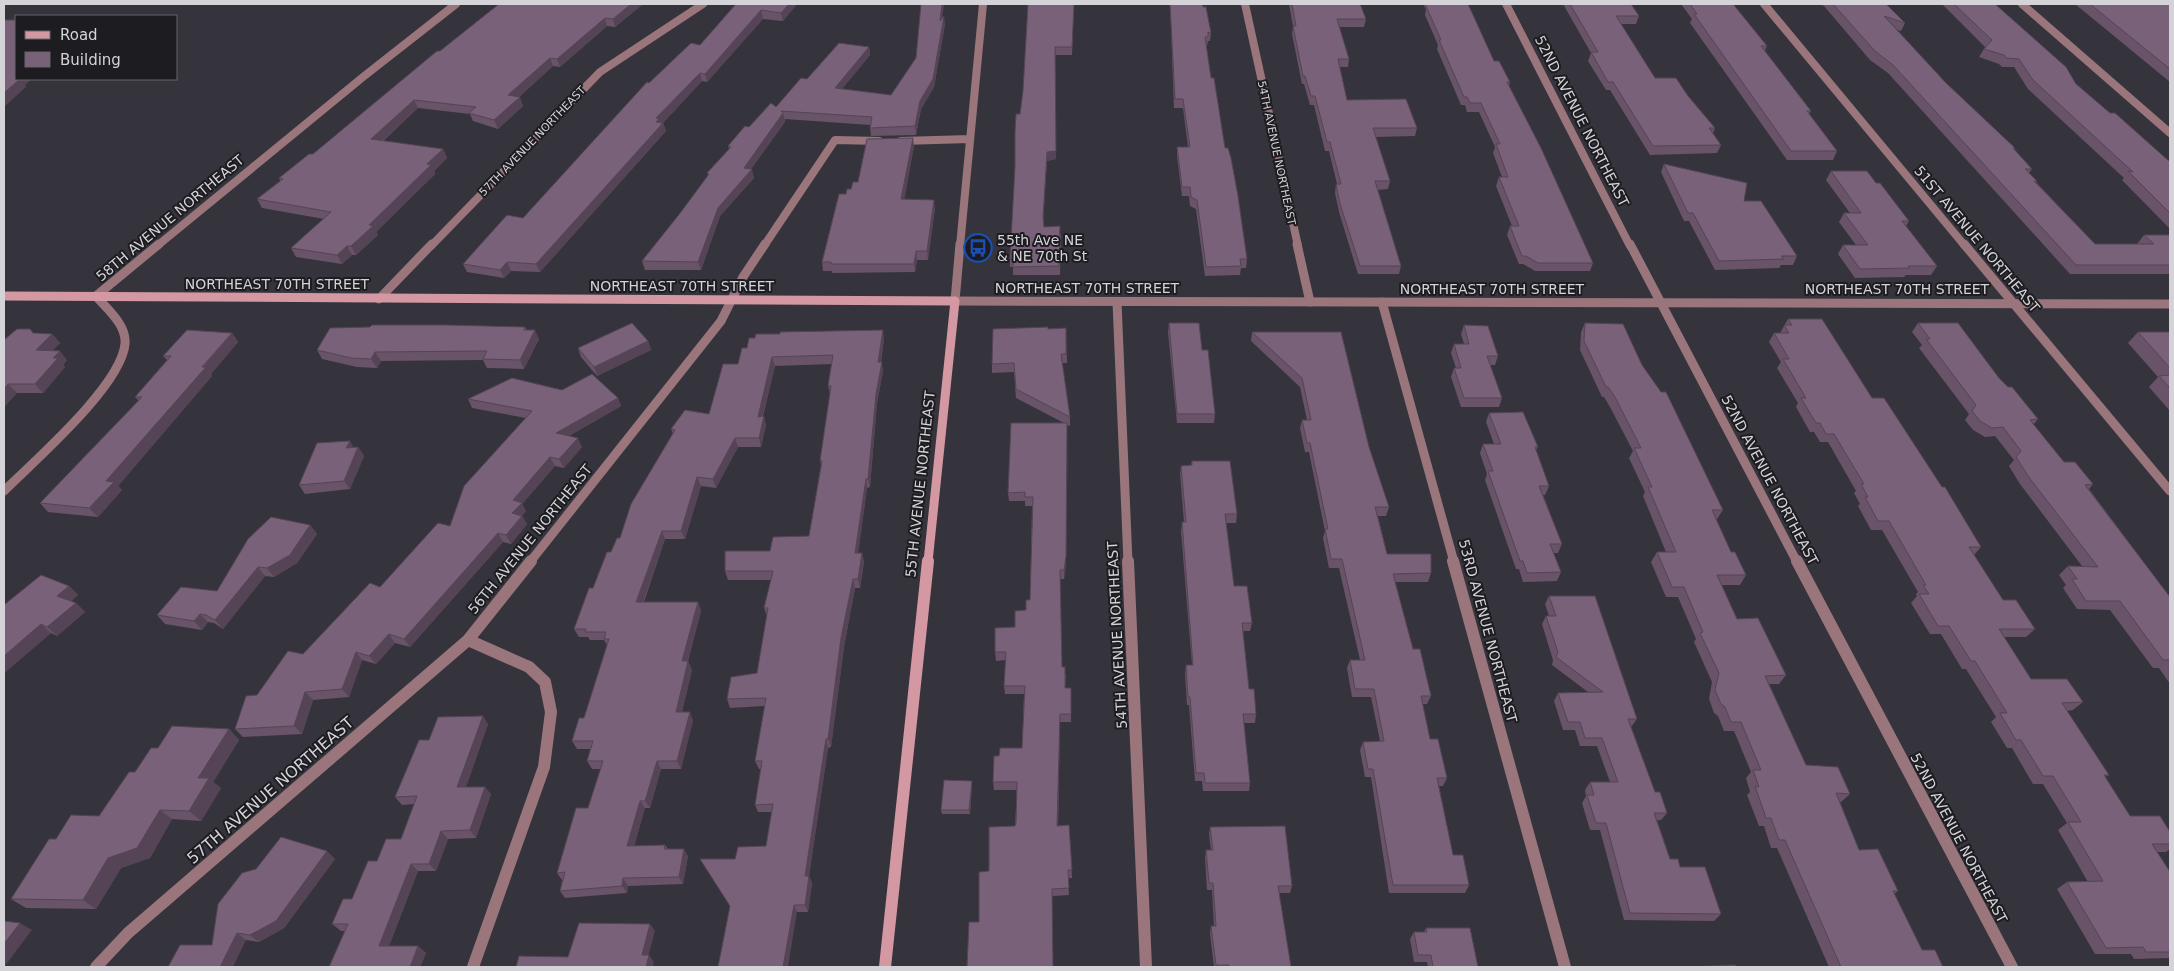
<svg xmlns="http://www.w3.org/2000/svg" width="2174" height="971" viewBox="0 0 2174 971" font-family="'DejaVu Sans',sans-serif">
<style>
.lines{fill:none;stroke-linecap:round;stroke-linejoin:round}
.minor-far2{stroke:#9b757c;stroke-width:8}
.minor-far1{stroke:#9b757c;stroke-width:9}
.minor{stroke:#9b757c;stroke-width:12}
.tertiary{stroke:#9b757c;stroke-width:9}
.secondary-far1{stroke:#d498a3;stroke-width:9}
.secondary{stroke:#d498a3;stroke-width:12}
.wall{fill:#685368}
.shaded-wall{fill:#545}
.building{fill:#796179;stroke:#545}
.labels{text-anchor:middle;stroke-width:4;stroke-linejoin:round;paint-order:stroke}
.far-street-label{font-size:11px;fill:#d3d3d8;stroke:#1d1c20}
.street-label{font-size:14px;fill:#d3d3d8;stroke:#1d1c20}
.poi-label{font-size:14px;fill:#d3d3d8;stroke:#1d1c20;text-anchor:start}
.near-street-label{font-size:16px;fill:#d3d3d8;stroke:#1d1c20}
</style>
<rect width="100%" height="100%" fill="#35343c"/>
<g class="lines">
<!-- minor-far2 -->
<path class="minor-far2" d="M 1245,4 L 1298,246
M 1506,4 L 1630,246
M 1764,4 L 1965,246
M 2022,4 L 2170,133
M 901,141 L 970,139
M 157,246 L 363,77 L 456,4
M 431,246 L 600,72 L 703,4
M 764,246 L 835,140 L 879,141
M 960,246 L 983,4"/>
<!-- minor-far1 -->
<path class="minor-far1" d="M 1297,244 L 1310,302
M 1630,244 L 1797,562
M 1964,244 L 2170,491
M 379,299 L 432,244
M 955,301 L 960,244
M 1117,302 L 1128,562
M 1382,302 L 1454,562
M 4,491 C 34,461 121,386 125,344 C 127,325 107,309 96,296 L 159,244
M 530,562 L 721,321 L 743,277 L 765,244"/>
<!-- minor -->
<path class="minor" d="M 1128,561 L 1146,967
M 1453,561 L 1565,967
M 1797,561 L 2012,967
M 468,640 L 529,667 L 545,682 L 551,712 L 544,767 L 473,967
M 96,967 L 128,933 L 468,640 L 531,561"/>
<!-- tertiary -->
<path class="tertiary" d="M 955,301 L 2170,304"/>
<!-- secondary-far1 -->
<path class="secondary-far1" d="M 4,296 L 955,301 L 928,562"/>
<!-- secondary -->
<path class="secondary" d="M 885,967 L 928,561"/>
</g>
<!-- wall -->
<path class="wall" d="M 499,4 L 643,4 L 615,27 L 607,26 L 560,67 L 553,66 L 519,97 L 523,106 L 498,129 L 473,121 L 470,114 L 418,108 L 383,141 L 443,149 L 447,158 L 434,171 L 435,174 L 376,232 L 378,235 L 356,255 L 352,255 L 342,264 L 296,257 L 291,248 L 324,219 L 262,208 L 257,199 L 280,181 L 279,178 L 313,154 Z
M 736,4 L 797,4 L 783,21 L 763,19 L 707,82 L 702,81 L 663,123 L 666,131 L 540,272 L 511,271 L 504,278 L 467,272 L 463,264 L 523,218 L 649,83 L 700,45 Z
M 1028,4 L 1074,4 L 1072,55 L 1055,55 L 1056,159 L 1047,161 L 1043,221 L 1044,227 L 1061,235 L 1060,275 L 1013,275 L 1013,267 L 1010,267 L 1010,259 L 1023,91 Z
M 1170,4 L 1202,4 L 1211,33 L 1210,41 L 1208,41 L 1207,46 L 1206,46 L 1211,78 L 1247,259 L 1246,268 L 1241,268 L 1240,275 L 1205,276 L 1196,209 L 1190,206 L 1189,196 L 1182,196 L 1177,156 L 1177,147 L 1188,147 L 1183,108 L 1174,108 Z
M 1289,4 L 1360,4 L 1366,19 L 1364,27 L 1339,27 L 1349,59 L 1348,67 L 1339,67 L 1347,100 L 1417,128 L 1415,136 L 1375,137 L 1390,181 L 1388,189 L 1378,190 L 1401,266 L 1399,274 L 1358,274 L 1339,212 L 1335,193 L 1336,184 L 1337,184 L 1329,151 L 1325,151 L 1314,105 L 1310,105 L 1304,84 L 1302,84 L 1292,34 L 1293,26 Z
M 1423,4 L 1468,4 L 1494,61 L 1510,82 L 1509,86 L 1593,263 L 1590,271 L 1535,271 L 1523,264 L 1519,264 L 1507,235 L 1510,226 L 1512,226 L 1496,186 L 1499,177 L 1502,177 L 1493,153 L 1495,147 L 1479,112 L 1467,112 L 1465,105 L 1461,105 L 1437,49 L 1438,45 L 1425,15 L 1426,9 Z
M 1563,4 L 1631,4 L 1639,16 L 1636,24 L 1621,24 L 1655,78 L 1688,96 L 1715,128 L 1713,133 L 1721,145 L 1717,153 L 1650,155 L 1610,90 L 1606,90 L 1588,61 L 1591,53 Z
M 1681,4 L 1733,4 L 1767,46 L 1765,51 L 1811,111 L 1809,114 L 1837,151 L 1833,160 L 1787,160 L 1690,23 L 1692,19 Z
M 1818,4 L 1886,4 L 1905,23 L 1901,31 L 1897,30 L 1946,83 L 2015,148 L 2014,150 L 2032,169 L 2029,173 L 2037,181 L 2036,182 L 2095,244 L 2137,244 L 2144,235 L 2170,235 L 2170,274 L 2070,274 L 1888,73 L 1870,60 L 1824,6 Z
M 1942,4 L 1995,4 L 2076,84 L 2110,113 L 2170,162 L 2170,229 L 2122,180 L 2124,178 L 2028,89 L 2014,67 L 2002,67 L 1999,64 L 1979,57 L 1985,47 Z
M 2075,4 L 2170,4 L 2170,82 Z
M 942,18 L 945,24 L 934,87 L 921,109 L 916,135 L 871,136 L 870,128 L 870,125 L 785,119 L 785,122 L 751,169 L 754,178 L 720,216 L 701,270 L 645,270 L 642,261 L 681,212 L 708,175 L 707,173 L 729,149 L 728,146 L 749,127 L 776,107 L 807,79 L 869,47 L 870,55 L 842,89 L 891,95 Z
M 914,146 L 904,199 L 935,208 L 928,260 L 917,260 L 915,272 L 832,273 L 832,271 L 823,271 L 822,262 L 846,194 L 858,182 Z
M 1664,164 L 1744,201 L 1797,256 L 1793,265 L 1781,265 L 1779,268 L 1715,270 L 1689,221 L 1684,221 L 1661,172 Z
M 1831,171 L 1876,183 L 1909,221 L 1906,226 L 1937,266 L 1931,275 L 1906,275 L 1904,277 L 1855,278 L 1838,254 L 1843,245 L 1856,245 L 1839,222 L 1844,213 L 1850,213 L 1826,180 Z
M 1788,319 L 1872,398 L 1981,547 L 1974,555 L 2003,600 L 2035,629 L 2026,637 L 2004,637 L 2031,679 L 2083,702 L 2073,710 L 2067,711 L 2109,775 L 2105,777 L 2130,816 L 2170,832 L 2170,849 L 2166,852 L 2157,852 L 2170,872 L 2170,958 L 2134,959 L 2131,954 L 2095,954 L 2057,889 L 2067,882 L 2088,882 L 2058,830 L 2067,823 L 2043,784 L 2033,784 L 2012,748 L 2007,748 L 1991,722 L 1996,717 L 1966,669 L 1962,669 L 1941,634 L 1930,634 L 1911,603 L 1917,596 L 1916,594 L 1918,592 L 1882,530 L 1871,530 L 1858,506 L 1860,504 L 1854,493 L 1856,491 L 1828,442 L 1820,442 L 1814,432 L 1810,432 L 1796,407 L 1798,403 L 1777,368 L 1781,362 L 1769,342 L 1774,333 L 1780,333 Z
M 1169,323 L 1202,350 L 1215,414 L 1214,423 L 1177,423 L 1168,332 Z
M 1585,323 L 1642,365 L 1723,510 L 1717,519 L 1716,519 L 1731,552 L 1746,575 L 1740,585 L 1721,585 L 1737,619 L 1786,675 L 1779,684 L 1769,684 L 1806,765 L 1850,794 L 1841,802 L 1840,802 L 1859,850 L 1898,891 L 1894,894 L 1922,950 L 1943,967 L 1829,967 L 1777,848 L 1771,848 L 1764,826 L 1759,826 L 1747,795 L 1750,792 L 1746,778 L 1751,772 L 1734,731 L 1724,731 L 1718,716 L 1714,713 L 1709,699 L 1712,682 L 1694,642 L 1696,639 L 1678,597 L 1666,597 L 1651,562 L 1657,552 L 1666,552 L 1643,496 L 1645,492 L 1629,458 L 1633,451 L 1610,407 L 1604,397 L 1602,397 L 1580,350 L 1581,332 Z
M 1918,323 L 1999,378 L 2038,419 L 2033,425 L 2064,462 L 2093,484 L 2089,489 L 2170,597 L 2170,684 L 2159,668 L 2153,668 L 2110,610 L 2077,609 L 2063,588 L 2066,585 L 2059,575 L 2068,566 L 2082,566 L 2020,484 L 2009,466 L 2014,460 L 1995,436 L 1985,437 L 1973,430 L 1965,420 L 1969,414 L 1919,348 L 1922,345 L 1912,332 Z
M 1464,325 L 1498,356 L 1495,365 L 1490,365 L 1502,398 L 1499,407 L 1461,407 L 1451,377 L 1454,368 L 1456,368 L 1451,353 L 1454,344 L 1464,344 L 1461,334 Z
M 525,327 L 527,330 L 539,339 L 524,369 L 487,368 L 483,360 L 381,361 L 377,368 L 357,367 L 322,359 L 317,350 Z
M 1066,328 L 1067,363 L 1062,363 L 1070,417 L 1070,426 L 1067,425 L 1066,565 L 1064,579 L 1060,579 L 1062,667 L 1066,675 L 1065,688 L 1071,688 L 1071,722 L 1060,722 L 1058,826 L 1069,825 L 1072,878 L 1068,878 L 1069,895 L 1053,896 L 979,922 L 989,871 L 1015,826 L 1017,790 L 994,790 L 993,782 L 999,756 L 1022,748 L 1024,694 L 1005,694 L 1004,686 L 1006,660 L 996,661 L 995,652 L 1015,627 L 1026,610 L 1030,600 L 1032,506 L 1025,506 L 1025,501 L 1009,501 L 1008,493 L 1064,423 L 1016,398 L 1014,372 L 992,373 L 992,364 L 1048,329 Z
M 1252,332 L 1341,332 L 1369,447 L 1389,507 L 1386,516 L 1378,516 L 1387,554 L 1431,573 L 1428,582 L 1395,582 L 1413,649 L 1431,696 L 1427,704 L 1422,704 L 1430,739 L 1447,778 L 1443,786 L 1439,786 L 1453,855 L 1469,885 L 1465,893 L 1389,893 L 1371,777 L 1365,777 L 1360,750 L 1363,742 L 1380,741 L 1371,697 L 1352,697 L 1347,668 L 1350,660 L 1360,660 L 1339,568 L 1329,568 L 1323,538 L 1325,531 L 1309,452 L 1305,452 L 1300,428 L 1302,420 L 1307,420 L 1300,387 L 1251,341 Z
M 2138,332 L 2170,332 L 2170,411 L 2149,387 L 2158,377 L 2128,343 Z
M 34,333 L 52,334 L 60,343 L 52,351 L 67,360 L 63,365 L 65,367 L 43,393 L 17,393 L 4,407 L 4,340 Z
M 232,333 L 238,342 L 211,374 L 212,376 L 118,486 L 122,490 L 98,517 L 48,512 L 40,503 L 139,401 L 135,397 L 167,360 L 163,356 Z
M 884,339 L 881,362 L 883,371 L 877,403 L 870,487 L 867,488 L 858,553 L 862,553 L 864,562 L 860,588 L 855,588 L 844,647 L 831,747 L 828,748 L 809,876 L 812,883 L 808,912 L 797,912 L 730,906 L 700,859 L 735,859 L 766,846 L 772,812 L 758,812 L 755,805 L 761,769 L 759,769 L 755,761 L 765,706 L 730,708 L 727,699 L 757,673 L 767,616 L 764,608 L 771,580 L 728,580 L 725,571 L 770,551 L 809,536 L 821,465 L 820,461 L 830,393 L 828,386 L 832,364 L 775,366 L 763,416 L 766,425 L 761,447 L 738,447 L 716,488 L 701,486 L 685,539 L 665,539 L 644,602 L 698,602 L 701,611 L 688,661 L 692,670 L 682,712 L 693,720 L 681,769 L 661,769 L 650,808 L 645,808 L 634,846 L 665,845 L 668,849 L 688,856 L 683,884 L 628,886 L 627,893 L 565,898 L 560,891 L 562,880 L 557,873 L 588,808 L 601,769 L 592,769 L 587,761 L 591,749 L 577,749 L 572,741 L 584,718 L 607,645 L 604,640 L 590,640 L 588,637 L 579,637 L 574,629 L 593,588 L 611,552 L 620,538 L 673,434 L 671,429 L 709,414 L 738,364 L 742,348 Z
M 648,341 L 651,350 L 597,376 L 581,357 L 578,348 Z
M 562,390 L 618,398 L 621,406 L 569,436 L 582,447 L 564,468 L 555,466 L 522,504 L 526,511 L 522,516 L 527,524 L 511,544 L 503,542 L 410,647 L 395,643 L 376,664 L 362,660 L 349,697 L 313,700 L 302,734 L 243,737 L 235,729 L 257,695 L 380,587 L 450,526 L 526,418 L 472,408 L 468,399 Z
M 1489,413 L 1538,447 L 1536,450 L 1549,486 L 1545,495 L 1543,495 L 1562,544 L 1558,553 L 1553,553 L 1561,572 L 1557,581 L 1523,582 L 1519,569 L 1516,569 L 1485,480 L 1487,474 L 1480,453 L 1483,444 L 1494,444 L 1486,422 Z
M 358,447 L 364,456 L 350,489 L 305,494 L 299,485 L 354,448 Z
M 1192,461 L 1237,514 L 1236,523 L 1226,523 L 1234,586 L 1252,623 L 1250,631 L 1243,631 L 1249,689 L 1256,714 L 1255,723 L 1244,723 L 1250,783 L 1249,791 L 1203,791 L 1202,781 L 1195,781 L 1189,705 L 1187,705 L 1185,674 L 1186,665 L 1192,665 L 1181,531 L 1182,522 L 1184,522 L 1180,474 L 1181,466 L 1191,465 Z
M 310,525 L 317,534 L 297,563 L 274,577 L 265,576 L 223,629 L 214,623 L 208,622 L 202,630 L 165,624 L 157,615 L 217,591 Z
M 69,586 L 78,595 L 71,601 L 76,603 L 85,612 L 57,636 L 51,633 L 4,673 L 4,605 Z
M 1549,596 L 1637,719 L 1631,727 L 1655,792 L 1667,813 L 1661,820 L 1657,820 L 1670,859 L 1680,867 L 1721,914 L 1714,921 L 1624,920 L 1600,830 L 1590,830 L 1582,803 L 1586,796 L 1585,790 L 1590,782 L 1610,782 L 1597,746 L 1580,746 L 1575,730 L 1563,730 L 1554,701 L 1558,693 L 1588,692 L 1552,665 L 1553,660 L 1542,624 L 1546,616 L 1549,616 L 1545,604 Z
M 488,724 L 466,787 L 491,794 L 476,838 L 448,839 L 436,871 L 418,871 L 389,946 L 418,946 L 426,953 L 420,967 L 345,931 L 341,931 L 332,924 L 352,899 L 377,861 L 401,839 L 414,804 L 402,805 L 395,797 L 429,740 Z
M 229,729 L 239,740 L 213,782 L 221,788 L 201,821 L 172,819 L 150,858 L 121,868 L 96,909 L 26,908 L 11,899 L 56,839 L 99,816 L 158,748 Z
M 972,785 L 970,814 L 942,814 L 941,810 Z
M 1210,827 L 1292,886 L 1290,893 L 1279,893 L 1291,967 L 1214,967 L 1210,933 L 1211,926 L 1214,926 L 1212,890 L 1207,890 L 1205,857 L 1206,850 L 1211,850 L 1209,834 Z
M 335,859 L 284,928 L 259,942 L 246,940 L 212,945 Z
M 1426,928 L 1478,967 L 1428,967 L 1427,962 L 1414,962 L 1410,939 L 1414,932 L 1424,932 Z"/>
<!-- shaded-wall -->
<path class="shaded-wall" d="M 631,4 L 643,4 L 615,27 L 613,19 Z
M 789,4 L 797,4 L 783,21 L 781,13 Z
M 942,4 L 944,4 L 941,29 L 940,21 Z
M 761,10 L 763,19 L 707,82 L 705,74 Z
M 944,16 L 945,24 L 934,87 L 921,109 L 916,135 L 915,126 L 920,101 Z
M 605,18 L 607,26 L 560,67 L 557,59 Z
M 869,47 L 870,55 L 836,96 L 835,88 Z
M 1055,47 L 1056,159 L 1047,161 L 1043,226 L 1043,217 L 1047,152 Z
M 550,58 L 553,66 L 511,104 L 508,95 Z
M 700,73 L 702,81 L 661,125 L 663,123 L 666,131 L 540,272 L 536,264 L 656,118 Z
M 17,79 L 32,79 L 25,85 L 26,87 L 4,107 L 4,93 Z
M 520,97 L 523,106 L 498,129 L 494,120 Z
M 414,100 L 418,108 L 375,147 L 371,139 Z
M 783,113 L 785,122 L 748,173 L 752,169 L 754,178 L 720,216 L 701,270 L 698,262 L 718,208 L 744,168 Z
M 913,138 L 914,146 L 903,208 L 901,199 Z
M 443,149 L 447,158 L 434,171 L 435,174 L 376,232 L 378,235 L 356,255 L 351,246 L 369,225 L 427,164 Z
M 934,200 L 935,208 L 928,260 L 927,251 Z
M 347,246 L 352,255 L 342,264 L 337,255 Z
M 916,251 L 917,260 L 915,272 L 914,264 Z
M 507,262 L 511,271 L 504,278 L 500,270 Z
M 535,330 L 539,339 L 524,369 L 520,360 Z
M 883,330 L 884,339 L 879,371 L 878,362 Z
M 232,333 L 238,342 L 211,374 L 212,376 L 118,486 L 122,490 L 98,517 L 89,508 L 106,481 Z
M 52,334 L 60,343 L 44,359 L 36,350 Z
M 648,341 L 651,350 L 597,376 L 594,367 Z
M 60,351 L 67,360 L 63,365 L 65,367 L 43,393 L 35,384 L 53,358 Z
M 375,352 L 381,361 L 377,368 L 371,359 Z
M 772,357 L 775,366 L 760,425 L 758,417 Z
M 882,362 L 883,371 L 877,403 L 870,487 L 868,479 L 876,394 Z
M 8,384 L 17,393 L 4,407 L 4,389 Z
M 618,398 L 621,406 L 560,441 L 556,433 Z
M 764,416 L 766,425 L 761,447 L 759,438 Z
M 1068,432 L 1066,565 L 1064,579 L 1064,570 Z
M 578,438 L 582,447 L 564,468 L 559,459 Z
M 735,438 L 738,447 L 716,488 L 713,479 Z
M 350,441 L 355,450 L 346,448 Z
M 358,447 L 364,456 L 350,489 L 344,481 Z
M 550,457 L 555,466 L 522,504 L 526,511 L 522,516 L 527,524 L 511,544 L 506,535 L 512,513 L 513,500 Z
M 697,477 L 701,486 L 685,539 L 681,531 Z
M 866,479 L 867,488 L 857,562 L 855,553 Z
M 310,525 L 317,534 L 297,563 L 274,577 L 267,568 Z
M 662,531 L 665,539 L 640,611 L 636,602 Z
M 498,533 L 503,542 L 410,647 L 404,639 Z
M 862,553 L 864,562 L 860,588 L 858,579 Z
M 258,567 L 265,576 L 223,629 L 215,620 Z
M 853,579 L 855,588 L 844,647 L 831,747 L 828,739 L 841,638 Z
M 69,586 L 78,595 L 67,605 L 57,596 Z
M 698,602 L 701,611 L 685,670 L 682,661 Z
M 76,603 L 85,612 L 57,636 L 47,627 Z
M 200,614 L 208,622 L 202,630 L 194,621 Z
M 41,624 L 51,633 L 4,673 L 4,656 Z
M 389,634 L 395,643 L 376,664 L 369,656 Z
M 356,652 L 362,660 L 349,697 L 342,689 Z
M 688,661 L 692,670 L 680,720 L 676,712 Z
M 305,692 L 313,700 L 302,734 L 294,726 Z
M 690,712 L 693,720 L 681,769 L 677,761 Z
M 1060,714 L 1060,722 L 1058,833 L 1057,826 Z
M 483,716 L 488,724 L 463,795 L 457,787 Z
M 229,729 L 239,740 L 213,782 L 221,788 L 201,821 L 189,811 L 198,778 Z
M 826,739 L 828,748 L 809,876 L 812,883 L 808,912 L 805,905 L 805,876 Z
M 657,761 L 661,769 L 650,808 L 645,801 Z
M 972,781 L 972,785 L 970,814 L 969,810 Z
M 485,787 L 491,794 L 476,838 L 470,830 Z
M 640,801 L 645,808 L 632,854 L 627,846 Z
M 160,810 L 172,819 L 150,858 L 121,868 L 96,909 L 83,900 L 108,858 Z
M 441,831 L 448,839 L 436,871 L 429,864 Z
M 684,849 L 688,856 L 683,884 L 679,877 Z
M 327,851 L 335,859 L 284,928 L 259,942 L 250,935 Z
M 411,864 L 418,871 L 386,953 L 379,946 Z
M 623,878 L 628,886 L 627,893 L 622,886 Z
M 794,905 L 797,912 L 788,967 L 783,967 Z
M 20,923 L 32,930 L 4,967 L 4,944 Z
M 650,924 L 655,931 L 647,961 L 642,955 Z
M 237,933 L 246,940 L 233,967 L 220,967 Z
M 418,946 L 426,953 L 420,967 L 410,967 Z
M 649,955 L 654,962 L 653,967 L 646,967 Z"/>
<!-- building -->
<path class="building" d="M 499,4 L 631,4 L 613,19 L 605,18 L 557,59 L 550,58 L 508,95 L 520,97 L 494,120 L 469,113 L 476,107 L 414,100 L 371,139 L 443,149 L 427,164 L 431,165 L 369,225 L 373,226 L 351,246 L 347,246 L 337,255 L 291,248 L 331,212 L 257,199 L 283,179 L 279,178 L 309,154 L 313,154 L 437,51 L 440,51 Z
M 736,4 L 789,4 L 781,13 L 761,10 L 705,74 L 700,73 L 656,118 L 659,119 L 656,122 L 663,123 L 536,264 L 507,262 L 500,270 L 463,264 L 507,215 L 523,218 L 647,82 L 649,83 L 691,43 L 700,45 Z
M 921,4 L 942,4 L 940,21 L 944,16 L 933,79 L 920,101 L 915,126 L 870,128 L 872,117 L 781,111 L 783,113 L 744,168 L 752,169 L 718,208 L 698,262 L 642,261 L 681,212 L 709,174 L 707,173 L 731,147 L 728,146 L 745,126 L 749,127 L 771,103 L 776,107 L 801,78 L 807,79 L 839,43 L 869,47 L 835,88 L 891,95 L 916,58 Z
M 1028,4 L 1074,4 L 1072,47 L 1055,47 L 1056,151 L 1047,152 L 1043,217 L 1044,227 L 1060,226 L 1059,266 L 1013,267 L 1013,259 L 1010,259 L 1015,166 L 1015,132 L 1016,114 L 1020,114 L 1023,91 Z
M 1170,4 L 1202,4 L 1203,7 L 1206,7 L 1211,33 L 1208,32 L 1208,37 L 1205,37 L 1211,78 L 1214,78 L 1225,148 L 1228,148 L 1231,158 L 1238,196 L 1247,259 L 1240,259 L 1241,266 L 1206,267 L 1197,200 L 1191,197 L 1190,187 L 1182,187 L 1177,147 L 1190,147 L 1183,99 L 1175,99 Z
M 1292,4 L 1360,4 L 1366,19 L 1337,19 L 1349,59 L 1338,59 L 1347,100 L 1406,99 L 1417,128 L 1373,128 L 1390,181 L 1375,181 L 1401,266 L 1360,266 L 1340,204 L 1336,184 L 1341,184 L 1330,142 L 1327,142 L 1315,96 L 1311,96 L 1305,76 L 1303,76 L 1293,26 L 1296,26 Z
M 1428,4 L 1468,4 L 1494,61 L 1499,61 L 1510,82 L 1507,82 L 1541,148 L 1593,263 L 1538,263 L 1526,256 L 1522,256 L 1510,226 L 1519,226 L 1499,177 L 1508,177 L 1496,144 L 1500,144 L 1481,103 L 1470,103 L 1467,97 L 1464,97 L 1439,40 L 1441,40 L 1426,6 Z
M 1570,4 L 1631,4 L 1639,16 L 1616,16 L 1655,78 L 1676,78 L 1688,96 L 1715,128 L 1709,128 L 1721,145 L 1653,146 L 1613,82 L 1608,82 L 1591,52 L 1598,52 Z
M 1690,4 L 1733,4 L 1767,46 L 1761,46 L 1811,111 L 1807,111 L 1837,151 L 1791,151 L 1694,14 L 1697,14 Z
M 1833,4 L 1886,4 L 1905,23 L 1884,16 L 1946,83 L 2015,148 L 2013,148 L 2032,169 L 2025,169 L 2037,181 L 2034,181 L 2095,244 L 2154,244 L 2144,235 L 2170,235 L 2170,265 L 2076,265 L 1893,65 L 1875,51 Z
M 1954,4 L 1995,4 L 2066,67 L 2076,84 L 2110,113 L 2115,113 L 2170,162 L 2170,213 L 2128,171 L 2133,172 L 2033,80 L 2019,59 L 2007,58 L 2004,55 L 1984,49 L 1992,40 Z
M 2090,4 L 2170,4 L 2170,69 Z
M 4,20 L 16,20 L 16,79 L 20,79 L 4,93 Z
M 913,138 L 901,199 L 934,200 L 927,251 L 916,251 L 914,264 L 831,264 L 831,262 L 822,262 L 839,194 L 846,194 L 847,189 L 851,189 L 853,182 L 858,182 L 867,139 Z
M 1664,164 L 1747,183 L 1744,201 L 1761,201 L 1797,256 L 1781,256 L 1784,259 L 1719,261 L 1693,213 L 1688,213 Z
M 1831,171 L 1867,171 L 1876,183 L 1880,183 L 1909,221 L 1902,221 L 1937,266 L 1908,266 L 1910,268 L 1860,269 L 1843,245 L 1868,245 L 1844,213 L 1861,213 Z
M 1788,319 L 1822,319 L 1872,398 L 1884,398 L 1942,487 L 1945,487 L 1981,547 L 1969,547 L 2003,600 L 2016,600 L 2035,629 L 1999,629 L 2031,679 L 2067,679 L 2083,702 L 2062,703 L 2109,775 L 2104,775 L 2130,816 L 2160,816 L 2170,832 L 2170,844 L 2152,844 L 2170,872 L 2170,952 L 2146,952 L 2143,947 L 2106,948 L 2067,882 L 2103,881 L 2068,822 L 2081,822 L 2053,776 L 2043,776 L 2021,740 L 2016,740 L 2000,713 L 2007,713 L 1975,661 L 1971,661 L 1949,626 L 1938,626 L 1919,594 L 1929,594 L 1923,585 L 1926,585 L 1889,521 L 1878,521 L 1865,497 L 1868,497 L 1861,484 L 1864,484 L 1834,434 L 1826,434 L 1820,423 L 1816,423 L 1801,398 L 1806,398 L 1783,359 L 1789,359 L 1774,333 L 1789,333 L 1784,325 L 1792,325 Z
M 632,323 L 648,341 L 594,367 L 578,348 Z
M 1169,323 L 1199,323 L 1202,350 L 1208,350 L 1215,414 L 1177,414 Z
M 1585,323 L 1623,324 L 1642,365 L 1661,392 L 1666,392 L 1723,510 L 1712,510 L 1731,552 L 1735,552 L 1746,575 L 1717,575 L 1737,619 L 1758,618 L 1786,675 L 1765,676 L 1806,765 L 1838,767 L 1850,794 L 1836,793 L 1859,850 L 1878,849 L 1898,891 L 1893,891 L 1922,950 L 1935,950 L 1943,967 L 1841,967 L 1785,840 L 1779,840 L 1771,818 L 1766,818 L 1755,786 L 1759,787 L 1753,770 L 1761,770 L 1741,722 L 1731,722 L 1725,707 L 1721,704 L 1715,690 L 1719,673 L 1700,633 L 1703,632 L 1684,587 L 1672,587 L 1657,552 L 1676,552 L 1648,487 L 1652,487 L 1634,448 L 1641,448 L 1615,397 L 1608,387 L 1606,387 L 1584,341 Z
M 1918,323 L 1958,323 L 1999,378 L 2008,387 L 2012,387 L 2038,419 L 2030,420 L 2064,462 L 2075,462 L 2093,484 L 2085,485 L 2170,597 L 2170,661 L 2169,660 L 2163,660 L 2120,601 L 2086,601 L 2072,579 L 2077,579 L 2068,566 L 2098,567 L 2028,476 L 2016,457 L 2021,451 L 2003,427 L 1992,428 L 1980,421 L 1972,411 L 1976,405 L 1926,339 L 1930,339 Z
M 372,325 L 446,325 L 525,327 L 524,330 L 535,330 L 520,360 L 483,359 L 487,351 L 375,352 L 371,359 L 351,358 L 317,350 L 330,328 L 370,327 Z
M 1464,325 L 1488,326 L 1498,356 L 1487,356 L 1502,398 L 1464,398 L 1454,368 L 1461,368 L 1454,344 L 1469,344 Z
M 1048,327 L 1048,329 L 1066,328 L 1066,354 L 1061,354 L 1070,417 L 1016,389 L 1014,363 L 992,364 L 993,329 Z
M 17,329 L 30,329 L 33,333 L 52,334 L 36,350 L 60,351 L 53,358 L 58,358 L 35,384 L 8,384 L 4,389 L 4,340 Z
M 187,330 L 232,333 L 202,367 L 206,367 L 106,481 L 114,482 L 89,508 L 40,503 L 142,397 L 135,397 L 171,356 L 163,356 Z
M 883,330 L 878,362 L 882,362 L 876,394 L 868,479 L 866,479 L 855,553 L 862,553 L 858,579 L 853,579 L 841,638 L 828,739 L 826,739 L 805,876 L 809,876 L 805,905 L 794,905 L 783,967 L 718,967 L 730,906 L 700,859 L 735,859 L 738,847 L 766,846 L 773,804 L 755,805 L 762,761 L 755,761 L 766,698 L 727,699 L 731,677 L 757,673 L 768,608 L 764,608 L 773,571 L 725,571 L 725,551 L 770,551 L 773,537 L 809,536 L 822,461 L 820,461 L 831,386 L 828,386 L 833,355 L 772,357 L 758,417 L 764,416 L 759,438 L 735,438 L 713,479 L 697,477 L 681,531 L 662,531 L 636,602 L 698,602 L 682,661 L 688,661 L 676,712 L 690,712 L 677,761 L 657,761 L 645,801 L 640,801 L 627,846 L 665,845 L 664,849 L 684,849 L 679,877 L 623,878 L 622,886 L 560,891 L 565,872 L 557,873 L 576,808 L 588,808 L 603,761 L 587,761 L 593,741 L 572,741 L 579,718 L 584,718 L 609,639 L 604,639 L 606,632 L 585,632 L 586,629 L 574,629 L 589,588 L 593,588 L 607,552 L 611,552 L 617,538 L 620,538 L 631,504 L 675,430 L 671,429 L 685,410 L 709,414 L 723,364 L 738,364 L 742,348 L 747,348 L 749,338 L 755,338 L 756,334 L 780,334 L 780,332 Z
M 1252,332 L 1341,332 L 1369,447 L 1389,507 L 1375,507 L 1387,554 L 1431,554 L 1431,573 L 1393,574 L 1413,649 L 1420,649 L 1431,696 L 1421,696 L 1430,739 L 1438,739 L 1447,778 L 1437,778 L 1453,855 L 1463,855 L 1469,885 L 1393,885 L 1373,769 L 1368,769 L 1363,742 L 1384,741 L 1374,689 L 1355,689 L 1350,660 L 1365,660 L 1342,559 L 1331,559 L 1325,529 L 1328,529 L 1310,443 L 1307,443 L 1302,420 L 1311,420 L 1302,378 Z
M 2138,332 L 2170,332 L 2170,368 Z
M 592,374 L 618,398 L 556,433 L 578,438 L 559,459 L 550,457 L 513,500 L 522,503 L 512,513 L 522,516 L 506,535 L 498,533 L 404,639 L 389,634 L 369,656 L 356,652 L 342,689 L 305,692 L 294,726 L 235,729 L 246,696 L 257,695 L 288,651 L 303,654 L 370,583 L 380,587 L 438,523 L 450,526 L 464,486 L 532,411 L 468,399 L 512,378 L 562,390 Z
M 2170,375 L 2170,388 L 2159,376 Z
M 1523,412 L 1538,447 L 1535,447 L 1549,486 L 1539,486 L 1562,544 L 1550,544 L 1561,572 L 1527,573 L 1523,561 L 1520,561 L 1488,471 L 1493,471 L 1483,444 L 1501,444 L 1489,413 Z
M 1011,423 L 1067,423 L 1066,556 L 1064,570 L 1060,570 L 1062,667 L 1065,667 L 1065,688 L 1071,688 L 1071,714 L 1060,714 L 1057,826 L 1069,825 L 1072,870 L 1068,870 L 1069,888 L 1052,889 L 1053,967 L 967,967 L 969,922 L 979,922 L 979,872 L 989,871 L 989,827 L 1015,826 L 1016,823 L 1017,782 L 993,782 L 994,756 L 999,756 L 1000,748 L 1022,748 L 1025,686 L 1004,686 L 1006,652 L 995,652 L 995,628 L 1015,627 L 1015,611 L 1026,610 L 1026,600 L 1030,600 L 1033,497 L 1025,497 L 1025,492 L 1008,493 Z
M 350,441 L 346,448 L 358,447 L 344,481 L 299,485 L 317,443 Z
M 1192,461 L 1230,461 L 1237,514 L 1225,514 L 1234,586 L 1247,586 L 1252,623 L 1242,623 L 1249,689 L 1254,689 L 1256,714 L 1243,714 L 1250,783 L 1205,783 L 1204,773 L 1196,773 L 1190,697 L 1188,697 L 1186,665 L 1193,665 L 1182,522 L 1186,522 L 1181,466 L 1192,465 Z
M 271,517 L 310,525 L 290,555 L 267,568 L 258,567 L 215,620 L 206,615 L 200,614 L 194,621 L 157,615 L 181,587 L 217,591 L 248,539 Z
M 41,575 L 69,586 L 57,596 L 76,603 L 47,627 L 41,624 L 4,656 L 4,605 Z
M 1549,596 L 1595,596 L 1637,719 L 1628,719 L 1655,792 L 1660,792 L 1667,813 L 1654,813 L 1670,859 L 1678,859 L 1680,867 L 1705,867 L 1721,914 L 1630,913 L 1606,823 L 1596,823 L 1587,795 L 1594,795 L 1590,782 L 1618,782 L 1602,738 L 1585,738 L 1580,722 L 1568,722 L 1558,693 L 1603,692 L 1556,657 L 1558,652 L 1546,616 L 1556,616 Z
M 483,716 L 457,787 L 485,787 L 470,830 L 441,831 L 429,864 L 411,864 L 379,946 L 418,946 L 410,967 L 329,967 L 348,924 L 332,924 L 343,899 L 352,899 L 368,861 L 377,861 L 386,839 L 401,839 L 417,796 L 395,797 L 419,740 L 429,740 L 438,717 Z
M 172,726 L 229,729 L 198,778 L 209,778 L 189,811 L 160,810 L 137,848 L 108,858 L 83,900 L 11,899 L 49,839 L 56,839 L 71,815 L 99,816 L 129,772 L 135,772 L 151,748 L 158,748 Z
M 944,780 L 972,781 L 969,810 L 941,810 Z
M 1285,826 L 1292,886 L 1278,886 L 1291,967 L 1229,967 L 1229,965 L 1216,965 L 1211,926 L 1216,926 L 1213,883 L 1209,883 L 1206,850 L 1213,850 L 1210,827 Z
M 281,837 L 327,851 L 276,921 L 250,935 L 237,933 L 220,967 L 168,967 L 180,945 L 212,945 L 218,904 L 242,873 L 256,869 Z
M 4,921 L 20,923 L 4,944 Z
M 579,923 L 650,924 L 642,955 L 649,955 L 646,967 L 516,967 L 519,956 L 568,957 Z
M 1426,928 L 1470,928 L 1478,967 L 1433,967 L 1431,955 L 1418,955 L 1414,932 L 1427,932 Z
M 1735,965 L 1736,967 L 1688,967 Z"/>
<!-- icons -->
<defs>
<symbol id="bus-ring" viewBox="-11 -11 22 22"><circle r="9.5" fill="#1d1c20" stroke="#1a4fb4" stroke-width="1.5"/><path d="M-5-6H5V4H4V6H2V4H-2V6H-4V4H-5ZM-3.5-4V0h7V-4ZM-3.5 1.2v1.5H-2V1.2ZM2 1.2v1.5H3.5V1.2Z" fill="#1a4fb4"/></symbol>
</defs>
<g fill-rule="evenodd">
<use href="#bus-ring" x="962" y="232" width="32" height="32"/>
</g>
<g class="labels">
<!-- far-street labels -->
<g class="far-street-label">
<text transform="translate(532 141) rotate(-46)" y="4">57TH AVENUE NORTHEAST</text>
<text transform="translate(1277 153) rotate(78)" y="4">54TH AVENUE NORTHEAST</text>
</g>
<!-- street labels -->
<g class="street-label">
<text transform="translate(1582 121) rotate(63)" y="5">52ND AVENUE NORTHEAST</text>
<text transform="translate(170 218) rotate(-40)" y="5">58TH AVENUE NORTHEAST</text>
<text transform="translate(1977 239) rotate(50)" y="5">51ST AVENUE NORTHEAST</text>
<text x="277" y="289">NORTHEAST 70TH STREET</text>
<text x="682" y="291">NORTHEAST 70TH STREET</text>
<text x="1087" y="293">NORTHEAST 70TH STREET</text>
<text x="1492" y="294">NORTHEAST 70TH STREET</text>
<text x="1897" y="294">NORTHEAST 70TH STREET</text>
<text transform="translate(1770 480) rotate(62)" y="5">52ND AVENUE NORTHEAST</text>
<text transform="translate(920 484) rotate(-84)" y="5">55TH AVENUE NORTHEAST</text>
<text transform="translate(530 539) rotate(-51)" y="5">56TH AVENUE NORTHEAST</text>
<text transform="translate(1488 631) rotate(75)" y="5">53RD AVENUE NORTHEAST</text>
<text transform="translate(1117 635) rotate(-93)" y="5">54TH AVENUE NORTHEAST</text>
<text transform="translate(1959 838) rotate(62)" y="5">52ND AVENUE NORTHEAST</text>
</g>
<!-- poi labels -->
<g class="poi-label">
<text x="997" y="245">55th Ave NE<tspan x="997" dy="16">&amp; NE 70th St</tspan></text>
</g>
<!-- near-street labels -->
<g class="near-street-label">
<text transform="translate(270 790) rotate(-41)" y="6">57TH AVENUE NORTHEAST</text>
</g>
</g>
<!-- border -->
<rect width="2174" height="971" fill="none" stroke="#d3d3d8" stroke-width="10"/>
<!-- legend -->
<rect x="15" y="15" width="162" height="65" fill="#1d1c20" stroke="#66656a"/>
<rect x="25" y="31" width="25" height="8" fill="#d498a3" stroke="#66656a"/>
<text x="60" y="40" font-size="15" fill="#d3d3d8">Road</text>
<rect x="25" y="52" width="25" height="15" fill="#796179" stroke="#66656a"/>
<text x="60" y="65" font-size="15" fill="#d3d3d8">Building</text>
</svg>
